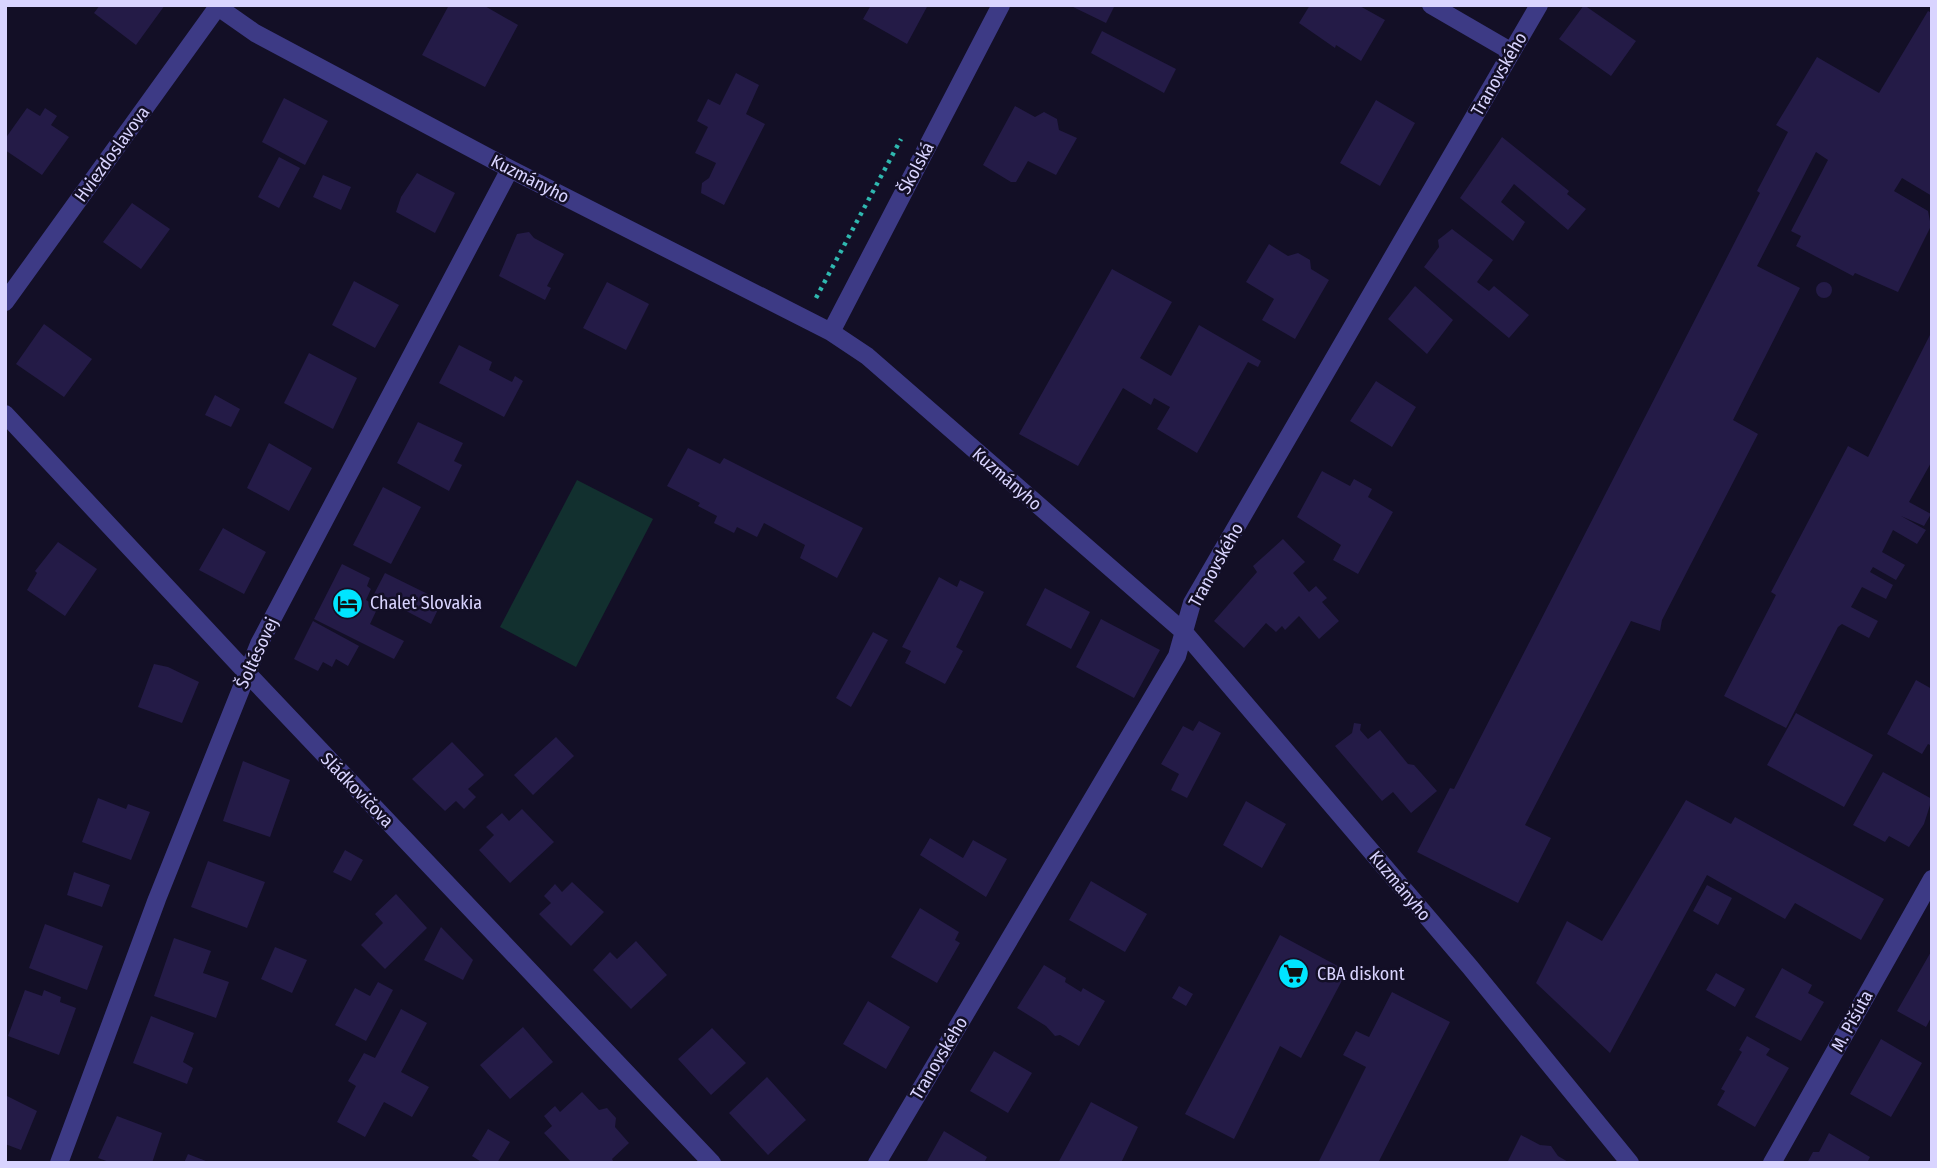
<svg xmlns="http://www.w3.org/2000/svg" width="1937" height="1168" viewBox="0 0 1937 1168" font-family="'Fira Sans Condensed',sans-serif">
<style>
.green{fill:#12302f}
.building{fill:#241b47}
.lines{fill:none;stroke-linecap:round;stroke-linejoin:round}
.path{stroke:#2fb8b0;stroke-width:4.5;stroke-dasharray:3.5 5;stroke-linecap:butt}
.street{stroke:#3d3a85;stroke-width:18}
.labels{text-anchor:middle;stroke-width:5;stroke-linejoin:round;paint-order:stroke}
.street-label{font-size:18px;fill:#d9d4ff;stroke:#130f26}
.poi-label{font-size:18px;fill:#d9d4ff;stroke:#130f26;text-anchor:start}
</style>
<rect width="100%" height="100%" fill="#130f26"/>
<!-- green -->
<path class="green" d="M 577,480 L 653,519 L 576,667 L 500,627 Z"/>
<!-- building -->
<path class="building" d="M 100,5 L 165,5 L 136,45 L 94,13 Z
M 449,5 L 483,5 L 518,25 L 485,87 L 422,55 Z
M 871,5 L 928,5 L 907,44 L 863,19 Z
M 1069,5 L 1115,5 L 1106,23 Z
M 1310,5 L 1358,5 L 1385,20 L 1361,61 L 1336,45 L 1335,48 L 1299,23 Z
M 1584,5 L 1636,41 L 1611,76 L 1559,39 Z
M 1928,11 L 1932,13 L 1932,196 L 1902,178 L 1894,191 L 1928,211 L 1931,226 L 1898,292 L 1855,273 L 1853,276 L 1796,246 L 1801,236 L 1791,231 L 1828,160 L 1816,152 L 1757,266 L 1800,288 L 1733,420 L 1758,434 L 1662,620 L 1660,631 L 1631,621 L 1525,825 L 1551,838 L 1518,903 L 1417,852 L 1450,788 L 1454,789 L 1760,193 L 1757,191 L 1788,132 L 1776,125 L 1796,92 L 1817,57 L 1879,93 Z
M 1102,31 L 1176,69 L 1164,93 L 1091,53 Z
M 736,73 L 759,85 L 746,114 L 765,124 L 724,205 L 701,193 L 702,183 L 709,178 L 716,163 L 695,153 L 708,127 L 697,121 L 708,99 L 720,105 Z
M 284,98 L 328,121 L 305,165 L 262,142 Z
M 1376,100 L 1415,123 L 1380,186 L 1340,163 Z
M 1015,106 L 1035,117 L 1044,112 L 1057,119 L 1059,130 L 1077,138 L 1056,175 L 1028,161 L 1016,182 L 1011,182 L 983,165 Z
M 27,108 L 40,116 L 45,108 L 57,116 L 51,125 L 69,137 L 42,175 L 5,150 L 5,139 Z
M 1502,137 L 1569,191 L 1567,194 L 1586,209 L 1568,230 L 1514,184 L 1501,202 L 1525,222 L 1513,241 L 1460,198 Z
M 279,157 L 300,168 L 279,208 L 258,197 Z
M 417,173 L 455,193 L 435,233 L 396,212 L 401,197 Z
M 323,175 L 351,187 L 341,210 L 313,197 Z
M 132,203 L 170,229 L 141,269 L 103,242 Z
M 1452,229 L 1493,260 L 1477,282 L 1489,291 L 1494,286 L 1529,315 L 1509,338 L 1424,267 L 1439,247 L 1438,240 Z
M 529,232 L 534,238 L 564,254 L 547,286 L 551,288 L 545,300 L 499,276 L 517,234 Z
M 1269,244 L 1288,256 L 1298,253 L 1310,260 L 1311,269 L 1329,280 L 1295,339 L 1262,320 L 1274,299 L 1246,282 Z
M 1112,269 L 1172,302 L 1140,358 L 1171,376 L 1199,325 L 1261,361 L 1258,367 L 1248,362 L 1197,453 L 1157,429 L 1170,407 L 1154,398 L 1151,405 L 1123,388 L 1078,466 L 1019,434 Z
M 354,281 L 399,305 L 375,348 L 332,325 Z
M1816 290a8 8 0 1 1 16 0a8 8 0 1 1-16 0Z
M 607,282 L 649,304 L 626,350 L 583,328 Z
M 1415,286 L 1453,320 L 1427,354 L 1388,319 Z
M 44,324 L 92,359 L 64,397 L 16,364 Z
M 1932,331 L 1932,461 L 1909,502 L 1931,514 L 1924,526 L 1901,516 L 1926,530 L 1917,544 L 1893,530 L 1882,552 L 1905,565 L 1896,580 L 1873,567 L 1870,572 L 1893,585 L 1886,599 L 1862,587 L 1851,607 L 1878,621 L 1869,638 L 1842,624 L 1838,627 L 1786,728 L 1724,696 L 1776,595 L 1771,592 L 1848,446 L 1868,457 Z
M 459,345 L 492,362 L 489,370 L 512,382 L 515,376 L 523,381 L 504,417 L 439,383 Z
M 309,353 L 357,378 L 333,429 L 284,403 Z
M 1376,381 L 1416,407 L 1392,447 L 1350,421 Z
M 215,395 L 240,409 L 231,427 L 205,415 Z
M 418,422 L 463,443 L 454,461 L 462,465 L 449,491 L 397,463 Z
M 269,443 L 312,468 L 289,511 L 247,488 Z
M 688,448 L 720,464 L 724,458 L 863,528 L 837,578 L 800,558 L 805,545 L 764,523 L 757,537 L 737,527 L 734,533 L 714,523 L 717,516 L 698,506 L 700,503 L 667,486 Z
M 1322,471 L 1350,486 L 1354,479 L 1372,489 L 1368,497 L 1393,512 L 1358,574 L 1333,560 L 1341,545 L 1297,517 Z
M 383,487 L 421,507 L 391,564 L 353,545 Z
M 223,528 L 266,552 L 244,594 L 199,570 Z
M 1283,539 L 1305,562 L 1293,573 L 1309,592 L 1316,586 L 1327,598 L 1322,602 L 1339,621 L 1319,639 L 1299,616 L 1285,630 L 1282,626 L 1276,632 L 1266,623 L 1244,648 L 1214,621 L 1257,572 L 1253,566 Z
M 58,542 L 97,569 L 65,616 L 27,590 L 37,573 L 35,571 Z
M 342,564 L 370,578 L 367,586 L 371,589 L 366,600 L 378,607 L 370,624 L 404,641 L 394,659 L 314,619 Z
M 385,573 L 442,601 L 431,624 L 374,594 Z
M 939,577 L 957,587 L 960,580 L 984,592 L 956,647 L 963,651 L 945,684 L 905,663 L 911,651 L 902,647 Z
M 1045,588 L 1090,612 L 1071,649 L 1026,625 Z
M 1101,619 L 1160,650 L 1134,698 L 1076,667 Z
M 313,621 L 359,646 L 348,666 L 336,659 L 332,667 L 323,662 L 318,671 L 294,659 Z
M 873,632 L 888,640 L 851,707 L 836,698 Z
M 154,664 L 168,667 L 199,682 L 182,723 L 138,707 Z
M 1916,680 L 1932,689 L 1932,746 L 1928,744 L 1922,754 L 1887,734 Z
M 1796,713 L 1873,755 L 1844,807 L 1767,765 Z
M 1199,721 L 1221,733 L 1187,798 L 1171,790 L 1179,774 L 1161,764 L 1183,726 L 1193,731 Z
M 1354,723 L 1361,724 L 1360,730 L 1368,739 L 1380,730 L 1408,764 L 1414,765 L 1437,791 L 1411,813 L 1393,792 L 1382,801 L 1335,746 L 1352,733 Z
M 556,737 L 574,756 L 533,795 L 514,775 Z
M 452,742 L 484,775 L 468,789 L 476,797 L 464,809 L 456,801 L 445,811 L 412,779 Z
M 243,761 L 290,780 L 270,837 L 223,821 Z
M 1883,772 L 1932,799 L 1924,824 L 1909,847 L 1889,836 L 1885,842 L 1853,825 Z
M 98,798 L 126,809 L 128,804 L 150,812 L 131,860 L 82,842 Z
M 1686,800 L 1731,824 L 1735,817 L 1884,899 L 1861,940 L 1795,903 L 1785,919 L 1707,875 L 1610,1053 L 1536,983 L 1567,921 L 1602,941 Z
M 1246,801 L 1286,824 L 1262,868 L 1223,845 Z
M 522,809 L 554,842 L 510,883 L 479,850 L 494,835 L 486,827 L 502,813 L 509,821 Z
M 930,838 L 963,858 L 973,840 L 1007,859 L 986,897 L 920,855 Z
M 345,850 L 363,860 L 351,881 L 333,872 Z
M 208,861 L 265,882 L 247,928 L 191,907 Z
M 74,872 L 110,885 L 102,907 L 67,895 Z
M 1091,881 L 1147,914 L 1125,952 L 1069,920 Z
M 572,882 L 604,912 L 571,946 L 539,914 L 551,903 L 544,896 L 555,884 L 562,892 Z
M 1707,885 L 1732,898 L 1718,925 L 1693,911 Z
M 396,894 L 427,928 L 385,969 L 361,945 L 383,923 L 375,914 Z
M 920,908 L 959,932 L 955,940 L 960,943 L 937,983 L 891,957 Z
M 45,924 L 103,946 L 87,990 L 29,968 Z
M 441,927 L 473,960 L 463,980 L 424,960 Z
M 1280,935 L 1347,971 L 1301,1058 L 1280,1046 L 1234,1139 L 1185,1114 Z
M 174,938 L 211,951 L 203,973 L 229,982 L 216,1018 L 154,996 Z
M 636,941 L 667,975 L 631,1009 L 593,970 L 610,952 L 617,959 Z
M 275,947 L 307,960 L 292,993 L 261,979 Z
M 1932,950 L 1932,1016 L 1926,1027 L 1897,1011 Z
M 1044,965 L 1066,978 L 1065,982 L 1081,992 L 1083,988 L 1105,1001 L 1079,1046 L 1060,1035 L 1055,1036 L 1046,1026 L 1017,1008 Z
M 1782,968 L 1812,985 L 1808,993 L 1824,1002 L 1801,1041 L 1755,1017 Z
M 1716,973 L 1745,989 L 1735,1007 L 1706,990 Z
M 378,982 L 393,990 L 366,1041 L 335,1025 L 355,988 L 370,996 Z
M 1179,986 L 1193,994 L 1186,1006 L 1172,998 Z
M 25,990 L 42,996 L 44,990 L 61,997 L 60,1002 L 76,1008 L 59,1055 L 8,1036 Z
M 1392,992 L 1450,1022 L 1378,1163 L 1318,1163 L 1366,1067 L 1343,1055 L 1356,1031 L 1369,1037 Z
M 868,1001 L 910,1027 L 886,1069 L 843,1044 Z
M 401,1009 L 427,1023 L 401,1072 L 429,1087 L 412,1117 L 384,1102 L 365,1137 L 337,1122 L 356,1086 L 348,1081 L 364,1053 L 375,1058 Z
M 151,1016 L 194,1033 L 183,1062 L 193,1068 L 187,1084 L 133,1063 Z
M 523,1027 L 553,1062 L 510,1099 L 480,1065 Z
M 712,1028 L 746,1063 L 711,1095 L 678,1059 Z
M 1747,1036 L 1770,1049 L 1766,1055 L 1789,1068 L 1755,1127 L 1717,1105 L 1725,1091 L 1721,1089 L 1742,1052 L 1739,1050 Z
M 1881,1039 L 1922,1063 L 1891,1117 L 1850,1094 Z
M 994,1051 L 1032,1073 L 1008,1113 L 970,1091 Z
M 767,1077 L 806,1120 L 768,1155 L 729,1113 Z
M 582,1092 L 599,1110 L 607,1108 L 616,1118 L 615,1127 L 629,1143 L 612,1159 L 614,1163 L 572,1163 L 544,1133 L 552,1126 L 544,1116 L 555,1106 L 560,1112 Z
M 7,1096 L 37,1111 L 21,1150 L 5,1144 Z
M 1091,1102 L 1138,1127 L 1121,1163 L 1058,1163 Z
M 117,1116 L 162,1133 L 152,1163 L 112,1163 L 98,1158 Z
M 488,1129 L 510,1142 L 497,1163 L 483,1163 L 472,1156 Z
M 944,1131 L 987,1157 L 984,1163 L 926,1163 Z
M 1829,1133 L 1870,1157 L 1867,1163 L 1807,1163 L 1813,1152 L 1819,1152 Z
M 1521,1135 L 1540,1145 L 1551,1146 L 1558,1156 L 1570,1163 L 1507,1163 Z
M 188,1154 L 211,1163 L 184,1163 Z"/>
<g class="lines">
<!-- path -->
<path class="path" d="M 816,298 L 901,139"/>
<!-- street -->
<path class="street" d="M 215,5 L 255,33 L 510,169 L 831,332 L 867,356 L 1184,632 L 1470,967 L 1630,1163
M 1431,5 L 1512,52
M 5,302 L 219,5
M 831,332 L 1001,5
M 5,414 L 247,673 L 712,1163
M 59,1163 L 157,899 L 259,644 L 510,169
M 877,1163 L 1177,656 L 1192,603 L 1539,5
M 1772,1163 L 1932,879"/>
</g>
<!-- icons -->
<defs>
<symbol id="hotel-disc" viewBox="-11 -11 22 22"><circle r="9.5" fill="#00e5ff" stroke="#130f26"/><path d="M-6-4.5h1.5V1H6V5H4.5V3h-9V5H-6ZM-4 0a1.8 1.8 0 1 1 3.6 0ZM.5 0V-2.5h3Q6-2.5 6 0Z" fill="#111"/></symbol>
<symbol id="supermarket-disc" viewBox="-11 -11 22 22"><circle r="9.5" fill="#00e5ff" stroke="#130f26"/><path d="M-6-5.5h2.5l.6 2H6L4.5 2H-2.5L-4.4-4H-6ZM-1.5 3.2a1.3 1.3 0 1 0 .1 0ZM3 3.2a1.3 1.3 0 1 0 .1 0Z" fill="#111"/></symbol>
</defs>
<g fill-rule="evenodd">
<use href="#hotel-disc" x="330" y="586" width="35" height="35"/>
<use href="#supermarket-disc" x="1276" y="956" width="35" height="35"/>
</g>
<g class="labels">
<!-- street labels -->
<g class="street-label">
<text transform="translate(1499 74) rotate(-60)" y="6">Tranovského</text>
<text transform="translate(112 154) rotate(-54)" y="6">Hviezdoslavova</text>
<text transform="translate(916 168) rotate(-62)" y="6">Školská</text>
<text transform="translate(530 179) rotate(27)" y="6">Kuzmányho</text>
<text transform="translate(1007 479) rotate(41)" y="6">Kuzmányho</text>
<text transform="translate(1216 565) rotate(-61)" y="6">Tranovského</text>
<text transform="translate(257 653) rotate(-65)" y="6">Šoltésovej</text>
<text transform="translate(357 790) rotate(46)" y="6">Sládkovičova</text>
<text transform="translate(1400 886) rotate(50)" y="6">Kuzmányho</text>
<text transform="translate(1852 1021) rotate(-61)" y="6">M. Pišúta</text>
<text transform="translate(939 1058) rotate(-59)" y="6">Tranovského</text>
</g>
<!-- poi labels -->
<g class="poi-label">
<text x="370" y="609">Chalet Slovakia</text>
<text x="1317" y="980">CBA diskont</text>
</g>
</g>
<!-- border -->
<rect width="1937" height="1168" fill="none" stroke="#d9d4ff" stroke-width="14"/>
</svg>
